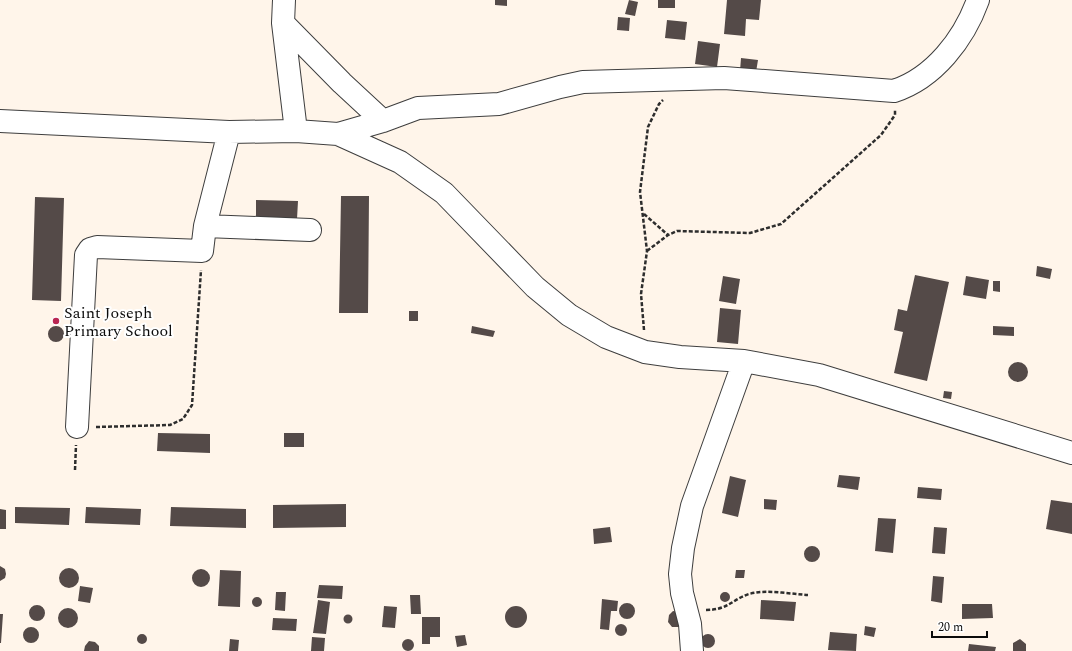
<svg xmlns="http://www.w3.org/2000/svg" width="1072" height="651" viewBox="0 0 1072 651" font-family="Spectral,serif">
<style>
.building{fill:#544a48}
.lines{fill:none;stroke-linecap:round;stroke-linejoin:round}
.minor-casing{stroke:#3e3e3e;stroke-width:24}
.path{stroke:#2d2d2d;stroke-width:2.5;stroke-dasharray:4 2;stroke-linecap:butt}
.minor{stroke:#fff;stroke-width:22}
.poi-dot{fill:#b92652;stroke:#fff;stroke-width:1.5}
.labels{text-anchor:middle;stroke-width:4;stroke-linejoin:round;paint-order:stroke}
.poi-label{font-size:16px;fill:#0b0b0b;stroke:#fff;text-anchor:start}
</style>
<rect width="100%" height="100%" fill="#fff5ea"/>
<!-- building -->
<path class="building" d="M 495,0 L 507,0 L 507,6 L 495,5 Z
M 629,0 L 638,2 L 635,16 L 625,14 Z
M 658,0 L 675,0 L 675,8 L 658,8 Z
M 727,0 L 761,0 L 759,20 L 746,19 L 745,36 L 724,34 Z
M 618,17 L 630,18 L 629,31 L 617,30 Z
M 667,20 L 687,22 L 685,40 L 665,38 Z
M 698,41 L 720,44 L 717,67 L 695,64 Z
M 741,58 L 758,60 L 756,72 L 740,71 Z
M 341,196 L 369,196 L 368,313 L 339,313 Z
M 35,197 L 64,198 L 61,301 L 32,300 Z
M 256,200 L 298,201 L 297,219 L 256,218 Z
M 1037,266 L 1052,269 L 1050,279 L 1036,276 Z
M 915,275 L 949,282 L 927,381 L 894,373 L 903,332 L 894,330 L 898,309 L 907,311 Z
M 723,276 L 740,279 L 736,304 L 719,301 Z
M 966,276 L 989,280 L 986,299 L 963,295 Z
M 993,281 L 1000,281 L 1000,292 L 993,291 Z
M 720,308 L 741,310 L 738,344 L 717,342 Z
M 409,311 L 418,311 L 418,321 L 409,321 Z
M 472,326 L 495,331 L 493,337 L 471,333 Z
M 993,326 L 1014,327 L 1014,336 L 993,335 Z
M48 334a8 8 0 1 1 16 0a8 8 0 1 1-16 0Z
M1008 372a10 10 0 1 1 20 0a10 10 0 1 1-20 0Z
M 944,391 L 952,392 L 951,399 L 943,398 Z
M 158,433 L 210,434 L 210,453 L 157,451 Z
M 284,433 L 304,433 L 304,447 L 284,447 Z
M 839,475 L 860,477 L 858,490 L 837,487 Z
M 730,476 L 746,480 L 738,517 L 722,513 Z
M 918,487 L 942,489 L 941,500 L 917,498 Z
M 764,499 L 777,500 L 776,510 L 764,509 Z
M 1051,500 L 1072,503 L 1072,534 L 1046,529 Z
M 346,504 L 346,527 L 273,528 L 273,505 Z
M 15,507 L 70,508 L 69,525 L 15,523 Z
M 86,507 L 141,509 L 140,525 L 85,523 Z
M 171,507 L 246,509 L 246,528 L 170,526 Z
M 0,509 L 6,510 L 6,529 L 0,529 Z
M 878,518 L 896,519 L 893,553 L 875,551 Z
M 610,527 L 612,542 L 594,544 L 593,529 Z
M 934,527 L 947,528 L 945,554 L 932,553 Z
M804 554a8 8 0 1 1 16 0a8 8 0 1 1-16 0Z
M 0,566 L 5,569 L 6,574 L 5,578 L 0,581 Z
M59 578a10 10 0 1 1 20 0a10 10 0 1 1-20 0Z
M192 578a9 9 0 1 1 18 0a9 9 0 1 1-18 0Z
M 220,570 L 241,571 L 240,607 L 218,606 Z
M 736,570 L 745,570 L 744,578 L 735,578 Z
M 933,576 L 944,577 L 942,603 L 931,601 Z
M 319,585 L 343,586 L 342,599 L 317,598 Z
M 80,586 L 93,588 L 90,603 L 78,601 Z
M720 597a5 5 0 1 1 10 0a5 5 0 1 1-10 0Z
M 276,592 L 286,592 L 285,611 L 275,610 Z
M 410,595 L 420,595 L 421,614 L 411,614 Z
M252 602a5 5 0 1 1 10 0a5 5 0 1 1-10 0Z
M 602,599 L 618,601 L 617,611 L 611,611 L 609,630 L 600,629 Z
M 318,600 L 330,602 L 326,634 L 313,633 Z
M 761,600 L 796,602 L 794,621 L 760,619 Z
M619 611a8 8 0 1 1 16 0a8 8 0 1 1-16 0Z
M 962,604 L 992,604 L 993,618 L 962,619 Z
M29 613a8 8 0 1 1 16 0a8 8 0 1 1-16 0Z
M 384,606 L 397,607 L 395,628 L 382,627 Z
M505 617a11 11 0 1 1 22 0a11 11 0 1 1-22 0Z
M58 618a10 10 0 1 1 20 0a10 10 0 1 1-20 0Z
M 673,611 L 680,612 L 684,623 L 679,627 L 672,627 L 668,622 L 669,615 Z
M 0,614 L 3,614 L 1,643 L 0,643 Z
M343.5 619a4.5 4.5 0 1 1 9 0a4.5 4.5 0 1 1-9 0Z
M 422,617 L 440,617 L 440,637 L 430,637 L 430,644 L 422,644 Z
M 273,618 L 297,619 L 296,631 L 272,630 Z
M615 630a6 6 0 1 1 12 0a6 6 0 1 1-12 0Z
M 865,626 L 876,628 L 874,637 L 864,635 Z
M23 635a8 8 0 1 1 16 0a8 8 0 1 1-16 0Z
M 830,632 L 857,634 L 856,651 L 828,650 Z
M137 639a5 5 0 1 1 10 0a5 5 0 1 1-10 0Z
M701 641a7 7 0 1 1 14 0a7 7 0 1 1-14 0Z
M 465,635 L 467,645 L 457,647 L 455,636 Z
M 312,637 L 325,638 L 324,651 L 311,651 Z
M402 645a6 6 0 1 1 12 0a6 6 0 1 1-12 0Z
M 230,639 L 239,640 L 238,651 L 229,651 Z
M 1020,639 L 1026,644 L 1026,651 L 1013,651 L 1013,643 Z
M 89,641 L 95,642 L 99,646 L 99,651 L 84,651 L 85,646 Z
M 969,644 L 996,647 L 995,651 L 968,651 Z"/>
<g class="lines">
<defs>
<path id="minor" d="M 284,0 L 283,23 L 296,131
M 283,23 L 342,83 L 383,121
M 0,121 L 229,132 L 296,131 L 338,134 L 400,162 L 444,193 L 535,287 L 569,315 L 606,337 L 645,352 L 680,357 L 744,361 L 819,375 L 1072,453
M 338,134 L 383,121 L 418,108 L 499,104 L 560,87 L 583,82 L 724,78 L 894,91 C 934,78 964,39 978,0
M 205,226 L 310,230
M 77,427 L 86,255 L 90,249 L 97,247 L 202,251 L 205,226 L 229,132
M 692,651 L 690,624 L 682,593 L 680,574 L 683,548 L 692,506 L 744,361"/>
</defs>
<!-- minor casing -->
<use href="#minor" class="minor-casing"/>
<!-- path -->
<path class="path" d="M 644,214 L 668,235
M 647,251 L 668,235 L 677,231 L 750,233 L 781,224 L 881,135 L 895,115 L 895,110
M 644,330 L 641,294 L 647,251 L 640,192 L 648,127 L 659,104 L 663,100
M 96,427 L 170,425 L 183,419 L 192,405 L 201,270
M 75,470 L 76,445
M 706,610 C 728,610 733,599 749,594 C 768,589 789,594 808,595"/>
<!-- minor -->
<use href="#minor" class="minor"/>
</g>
<!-- markers -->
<circle class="poi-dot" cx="56" cy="321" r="4"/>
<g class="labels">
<!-- poi labels -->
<g class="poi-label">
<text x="64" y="318">Saint Joseph<tspan x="64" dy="18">Primary School</tspan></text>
</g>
</g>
<!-- scale -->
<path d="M932 631v6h55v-6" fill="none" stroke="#0b0b0b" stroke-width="2"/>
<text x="938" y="631" font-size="12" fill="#0b0b0b" stroke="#ffffff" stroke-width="3" paint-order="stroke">20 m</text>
</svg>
